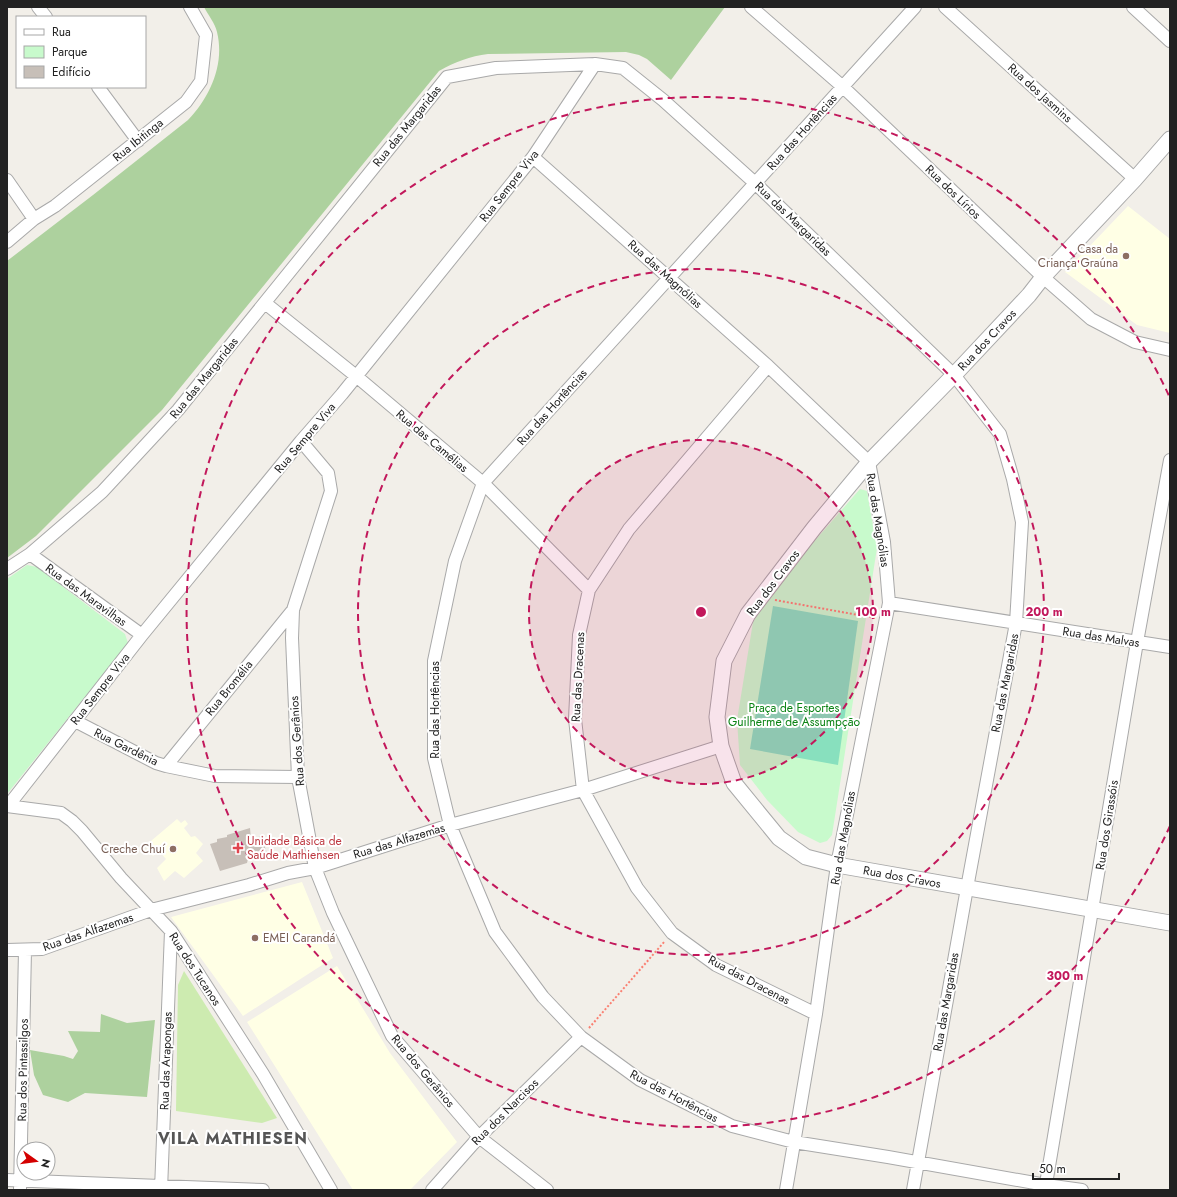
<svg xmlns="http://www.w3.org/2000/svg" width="1177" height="1197" viewBox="0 0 1177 1197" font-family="Jost,sans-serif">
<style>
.education{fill:#ffffe5}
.grass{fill:#cdebb0}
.forest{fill:#add19e}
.park{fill:#c8facc}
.pitch{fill:#88e0be}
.building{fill:#c7bfb8}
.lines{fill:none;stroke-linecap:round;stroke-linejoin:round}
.minor-casing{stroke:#a9a9a9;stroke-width:14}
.tertiary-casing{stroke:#a9a9a9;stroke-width:17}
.path{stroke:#fa8072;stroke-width:2;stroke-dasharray:2 2;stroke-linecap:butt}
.minor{stroke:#fff;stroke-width:12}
.tertiary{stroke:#fff;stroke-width:15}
.ring{fill:none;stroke:#c2185b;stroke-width:2;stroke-dasharray:7 5}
.education-dot{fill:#8d6e63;stroke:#fff;stroke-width:1.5}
.health-dot{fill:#e0444e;stroke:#fff;stroke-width:1.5}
.labels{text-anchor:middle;stroke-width:4;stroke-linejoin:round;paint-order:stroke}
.street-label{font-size:12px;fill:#222;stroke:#fff}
.education-label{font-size:12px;fill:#785e54;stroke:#fff;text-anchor:end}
.park-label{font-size:12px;fill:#0c8416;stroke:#fff}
.health-label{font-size:12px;fill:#be3a42;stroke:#fff;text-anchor:start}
.district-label{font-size:16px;font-weight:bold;letter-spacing:1px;fill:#555;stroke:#fff}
.centre{fill:#c2185b;stroke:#fff;stroke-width:2}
.ring-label{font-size:12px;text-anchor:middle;font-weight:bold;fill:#c2185b;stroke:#fff;stroke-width:4;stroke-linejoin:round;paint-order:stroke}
</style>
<rect width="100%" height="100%" fill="#f2efe9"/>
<!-- education -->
<path class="education" d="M 1128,206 L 1170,239 L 1170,333 L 1137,325 L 1065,272 Z
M 177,819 L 181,823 L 185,820 L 188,824 L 184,828 L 191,837 L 195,836 L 203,844 L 196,853 L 203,861 L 184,878 L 175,871 L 164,881 L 157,868 L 166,859 L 159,851 L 153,856 L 145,846 Z
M 302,882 L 333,958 L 243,1016 L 171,917 Z
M 337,966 L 390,1053 L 457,1142 L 410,1190 L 353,1190 L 247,1022 Z"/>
<!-- grass -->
<path class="grass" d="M 184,971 L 277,1118 L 262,1123 L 176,1111 L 178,985 Z"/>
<!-- forest -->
<path class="forest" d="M 204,7 L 725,7 L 671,80 L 647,59 L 639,55 L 626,52 L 488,54 C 470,56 455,62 439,71 L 162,410 L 36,536 L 7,558 L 7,261 L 93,195 L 188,120 C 210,97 225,64 217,32 C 215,23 208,15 204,7 Z
M 101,1014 L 127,1023 L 155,1020 L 147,1097 L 85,1093 L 68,1102 L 43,1095 L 34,1075 L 30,1050 L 64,1056 L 73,1059 L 78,1051 L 68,1031 L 100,1032 Z"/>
<!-- park -->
<path class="park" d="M 860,489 L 867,491 L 877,548 L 832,835 L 827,841 L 820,843 L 798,832 L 767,800 L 740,765 L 737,720 L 753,622 L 775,586 Z
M 27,565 L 37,567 L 125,634 L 128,643 L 7,794 L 7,579 Z"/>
<!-- pitch -->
<path class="pitch" d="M 773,606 L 858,621 L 838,765 L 750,749 Z"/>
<!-- building -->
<path class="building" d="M 250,828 L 251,840 L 261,836 L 267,853 L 248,859 L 247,863 L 220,871 L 210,844 L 217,842 L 217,839 L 227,837 L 227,835 Z"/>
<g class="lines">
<defs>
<path id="minor" d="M 38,7 L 46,17
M 751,7 L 843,87 L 1043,277 L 1091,319 L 1135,342 L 1170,350
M 915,7 L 483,483 L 455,561 L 434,661 L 434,758 L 450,825 L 495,932 L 543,997 L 581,1037 L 640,1080 L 732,1126 L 794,1142 L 888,1157 L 1046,1185 L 1082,1190
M 945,7 L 1135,179
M 1133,7 L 1170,41
M 98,87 L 138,141
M 533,157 L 768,366 L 869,462 L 884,542 L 889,603 L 837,865 L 816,1014 L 786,1190
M 7,180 L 34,219
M 7,242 L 34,219 L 55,206 L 186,102 L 201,81 L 206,35 L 190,7
M 265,303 L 356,376 L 483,483 L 589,590
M 768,366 L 629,529 L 589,590 L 579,635 L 575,719 L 583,790 L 637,888 L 672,933 L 716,965 L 816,1014
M 301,441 L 328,473 L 331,491 L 293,610 L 292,638 L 298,777 L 315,868 L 333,913 L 392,1036 L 479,1137 L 547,1190
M 30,554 L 142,635
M 7,569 L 30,554 L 102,492 L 178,410 L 447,77 L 496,68 L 595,64 L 623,68 L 663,100 L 755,183 L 954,375 L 1000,434 L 1013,479 L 1022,522 L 1016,623 L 967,888 L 913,1190
M 889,603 L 1170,647
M 75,721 L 156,763 L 166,766 L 215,776 L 298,777
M 166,766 L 293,610
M 7,806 L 61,813 L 72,821 L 82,831 L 121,878 L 171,931 L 263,1074 L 331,1190
M 8,806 L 142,635 L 301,441 L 342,394 L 533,157 L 595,64
M 7,950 L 42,949 L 151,910 L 249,885 L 288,873 L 315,868 L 450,825 L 583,790 L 721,746
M 7,1180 L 263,1190
M 20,1190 L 25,950
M 161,1190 L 171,931
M 432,1190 L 479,1137 L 581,1037
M 1045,1190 L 1137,642 L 1170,460"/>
<path id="tertiary" d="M 1170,139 L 1135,179 L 1043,277 L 1029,295 L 954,375 L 869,462 L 814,528 L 748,614 L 724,661 L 717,717 L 721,746 L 734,783 L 779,838 L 806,857 L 837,865 L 1170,923"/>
</defs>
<!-- minor casing -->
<use href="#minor" class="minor-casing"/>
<!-- tertiary casing -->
<use href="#tertiary" class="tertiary-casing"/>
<!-- path -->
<path class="path" d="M 775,600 L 875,618
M 589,1028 L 665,941"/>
<!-- minor -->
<use href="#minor" class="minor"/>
<!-- tertiary -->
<use href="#tertiary" class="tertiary"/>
</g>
<!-- distance rings -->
<circle cx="701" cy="612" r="172" fill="#c2185b" fill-opacity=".12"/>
<g class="ring">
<circle cx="701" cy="612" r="172"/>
<circle cx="701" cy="612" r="343"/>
<path d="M1170 826A515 515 0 1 1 1170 398"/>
</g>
<!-- markers -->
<g class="education-dot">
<circle cx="1126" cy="256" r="4"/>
<circle cx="173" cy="849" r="4"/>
<circle cx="255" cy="938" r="4"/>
</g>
<path class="health-dot" d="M236 842h4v4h4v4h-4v4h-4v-4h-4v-4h4z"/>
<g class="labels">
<!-- street labels -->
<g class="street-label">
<text transform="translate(1040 93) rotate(42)" y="4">Rua dos Jasmins</text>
<text transform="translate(407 126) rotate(-51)" y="4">Rua das Margaridas</text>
<text transform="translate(802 132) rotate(-48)" y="4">Rua das Hortências</text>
<text transform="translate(138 140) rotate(-39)" y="4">Rua Ibitinga</text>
<text transform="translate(509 186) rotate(-52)" y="4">Rua Sempre Viva</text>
<text transform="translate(953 192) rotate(44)" y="4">Rua dos Lírios</text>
<text transform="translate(793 219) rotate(44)" y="4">Rua das Margaridas</text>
<text transform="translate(665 274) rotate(42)" y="4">Rua das Magnólias</text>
<text transform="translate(987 340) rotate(-47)" y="4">Rua dos Cravos</text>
<text transform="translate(204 378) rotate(-51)" y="4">Rua das Margaridas</text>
<text transform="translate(552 407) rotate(-48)" y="4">Rua das Hortências</text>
<text transform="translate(305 438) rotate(-50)" y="4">Rua Sempre Viva</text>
<text transform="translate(432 441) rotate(40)" y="4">Rua das Camélias</text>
<text transform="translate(878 520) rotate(81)" y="4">Rua das Magnólias</text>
<text transform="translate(773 583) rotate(-53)" y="4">Rua dos Cravos</text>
<text transform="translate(86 595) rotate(36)" y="4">Rua das Maravilhas</text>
<text transform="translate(1101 637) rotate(9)" y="4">Rua das Malvas</text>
<text transform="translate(578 677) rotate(-87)" y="4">Rua das Dracenas</text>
<text transform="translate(1005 683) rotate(-79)" y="4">Rua das Margaridas</text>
<text transform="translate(229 688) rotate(-51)" y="4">Rua Bromélia</text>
<text transform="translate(100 689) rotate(-52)" y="4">Rua Sempre Viva</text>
<text transform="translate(435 710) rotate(-90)" y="4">Rua das Hortências</text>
<text transform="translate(297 741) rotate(-94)" y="4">Rua dos Gerânios</text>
<text transform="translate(126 747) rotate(26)" y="4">Rua Gardênia</text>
<text transform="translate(1107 825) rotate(-81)" y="4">Rua dos Girassóis</text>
<text transform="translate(843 838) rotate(-80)" y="4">Rua das Magnólias</text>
<text transform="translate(399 841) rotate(-17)" y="4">Rua das Alfazemas</text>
<text transform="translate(902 877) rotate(10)" y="4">Rua dos Cravos</text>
<text transform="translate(88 932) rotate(-19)" y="4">Rua das Alfazemas</text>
<text transform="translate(195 969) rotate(57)" y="4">Rua dos Tucanos</text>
<text transform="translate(749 980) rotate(28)" y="4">Rua das Dracenas</text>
<text transform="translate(946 1002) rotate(-80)" y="4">Rua das Margaridas</text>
<text transform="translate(166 1061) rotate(-88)" y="4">Rua das Arapongas</text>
<text transform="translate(23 1070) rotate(-89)" y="4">Rua dos Pintassilgos</text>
<text transform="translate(423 1071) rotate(50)" y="4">Rua dos Gerânios</text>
<text transform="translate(674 1096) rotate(28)" y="4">Rua das Hortências</text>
<text transform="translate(505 1112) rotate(-45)" y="4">Rua dos Narcisos</text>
</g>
<!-- education labels -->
<g class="education-label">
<text x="1118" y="253">Casa da<tspan x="1118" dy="14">Criança Graúna</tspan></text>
<text x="165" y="853">Creche Chuí</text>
<text x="263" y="942" text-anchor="start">EMEI Carandá</text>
</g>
<!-- park labels -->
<g class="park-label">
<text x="794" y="712">Praça de Esportes<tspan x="794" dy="14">Guilherme de Assumpção</tspan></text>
</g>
<!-- health labels -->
<g class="health-label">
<text x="247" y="845">Unidade Básica de<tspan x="247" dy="14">Saúde Mathiensen</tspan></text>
</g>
<!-- district labels -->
<g class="district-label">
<text x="233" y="1144">VILA MATHIESEN</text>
</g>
</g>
<circle cx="701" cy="612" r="6" class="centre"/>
<g class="ring-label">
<text x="873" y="616">100 m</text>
<text x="1044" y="616">200 m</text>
<text x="1065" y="980">300 m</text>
</g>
<!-- border -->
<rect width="1177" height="1197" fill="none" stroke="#222222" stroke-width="16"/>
<!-- legend -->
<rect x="16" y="16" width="130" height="72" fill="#ffffff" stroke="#a7a7a7"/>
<rect x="24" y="29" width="20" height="6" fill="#ffffff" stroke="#a7a7a7"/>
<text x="52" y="36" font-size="12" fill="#222222">Rua</text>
<rect x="24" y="46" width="20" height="12" fill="#c8facc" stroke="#a7a7a7"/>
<text x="52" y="56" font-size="12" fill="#222222">Parque</text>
<rect x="24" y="66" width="20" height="12" fill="#c7bfb8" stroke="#a7a7a7"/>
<text x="52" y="76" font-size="12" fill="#222222">Edifício</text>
<!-- north arrow -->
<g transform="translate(36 1161) rotate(104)"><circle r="19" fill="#ffffff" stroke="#a7a7a7"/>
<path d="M0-3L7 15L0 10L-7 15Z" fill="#d40000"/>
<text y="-6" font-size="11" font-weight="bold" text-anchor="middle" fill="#222222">N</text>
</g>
<!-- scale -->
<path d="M1033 1173v6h86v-6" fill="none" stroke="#222222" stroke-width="2"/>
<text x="1039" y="1173" font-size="12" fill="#222222" stroke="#ffffff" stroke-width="3" paint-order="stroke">50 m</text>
</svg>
